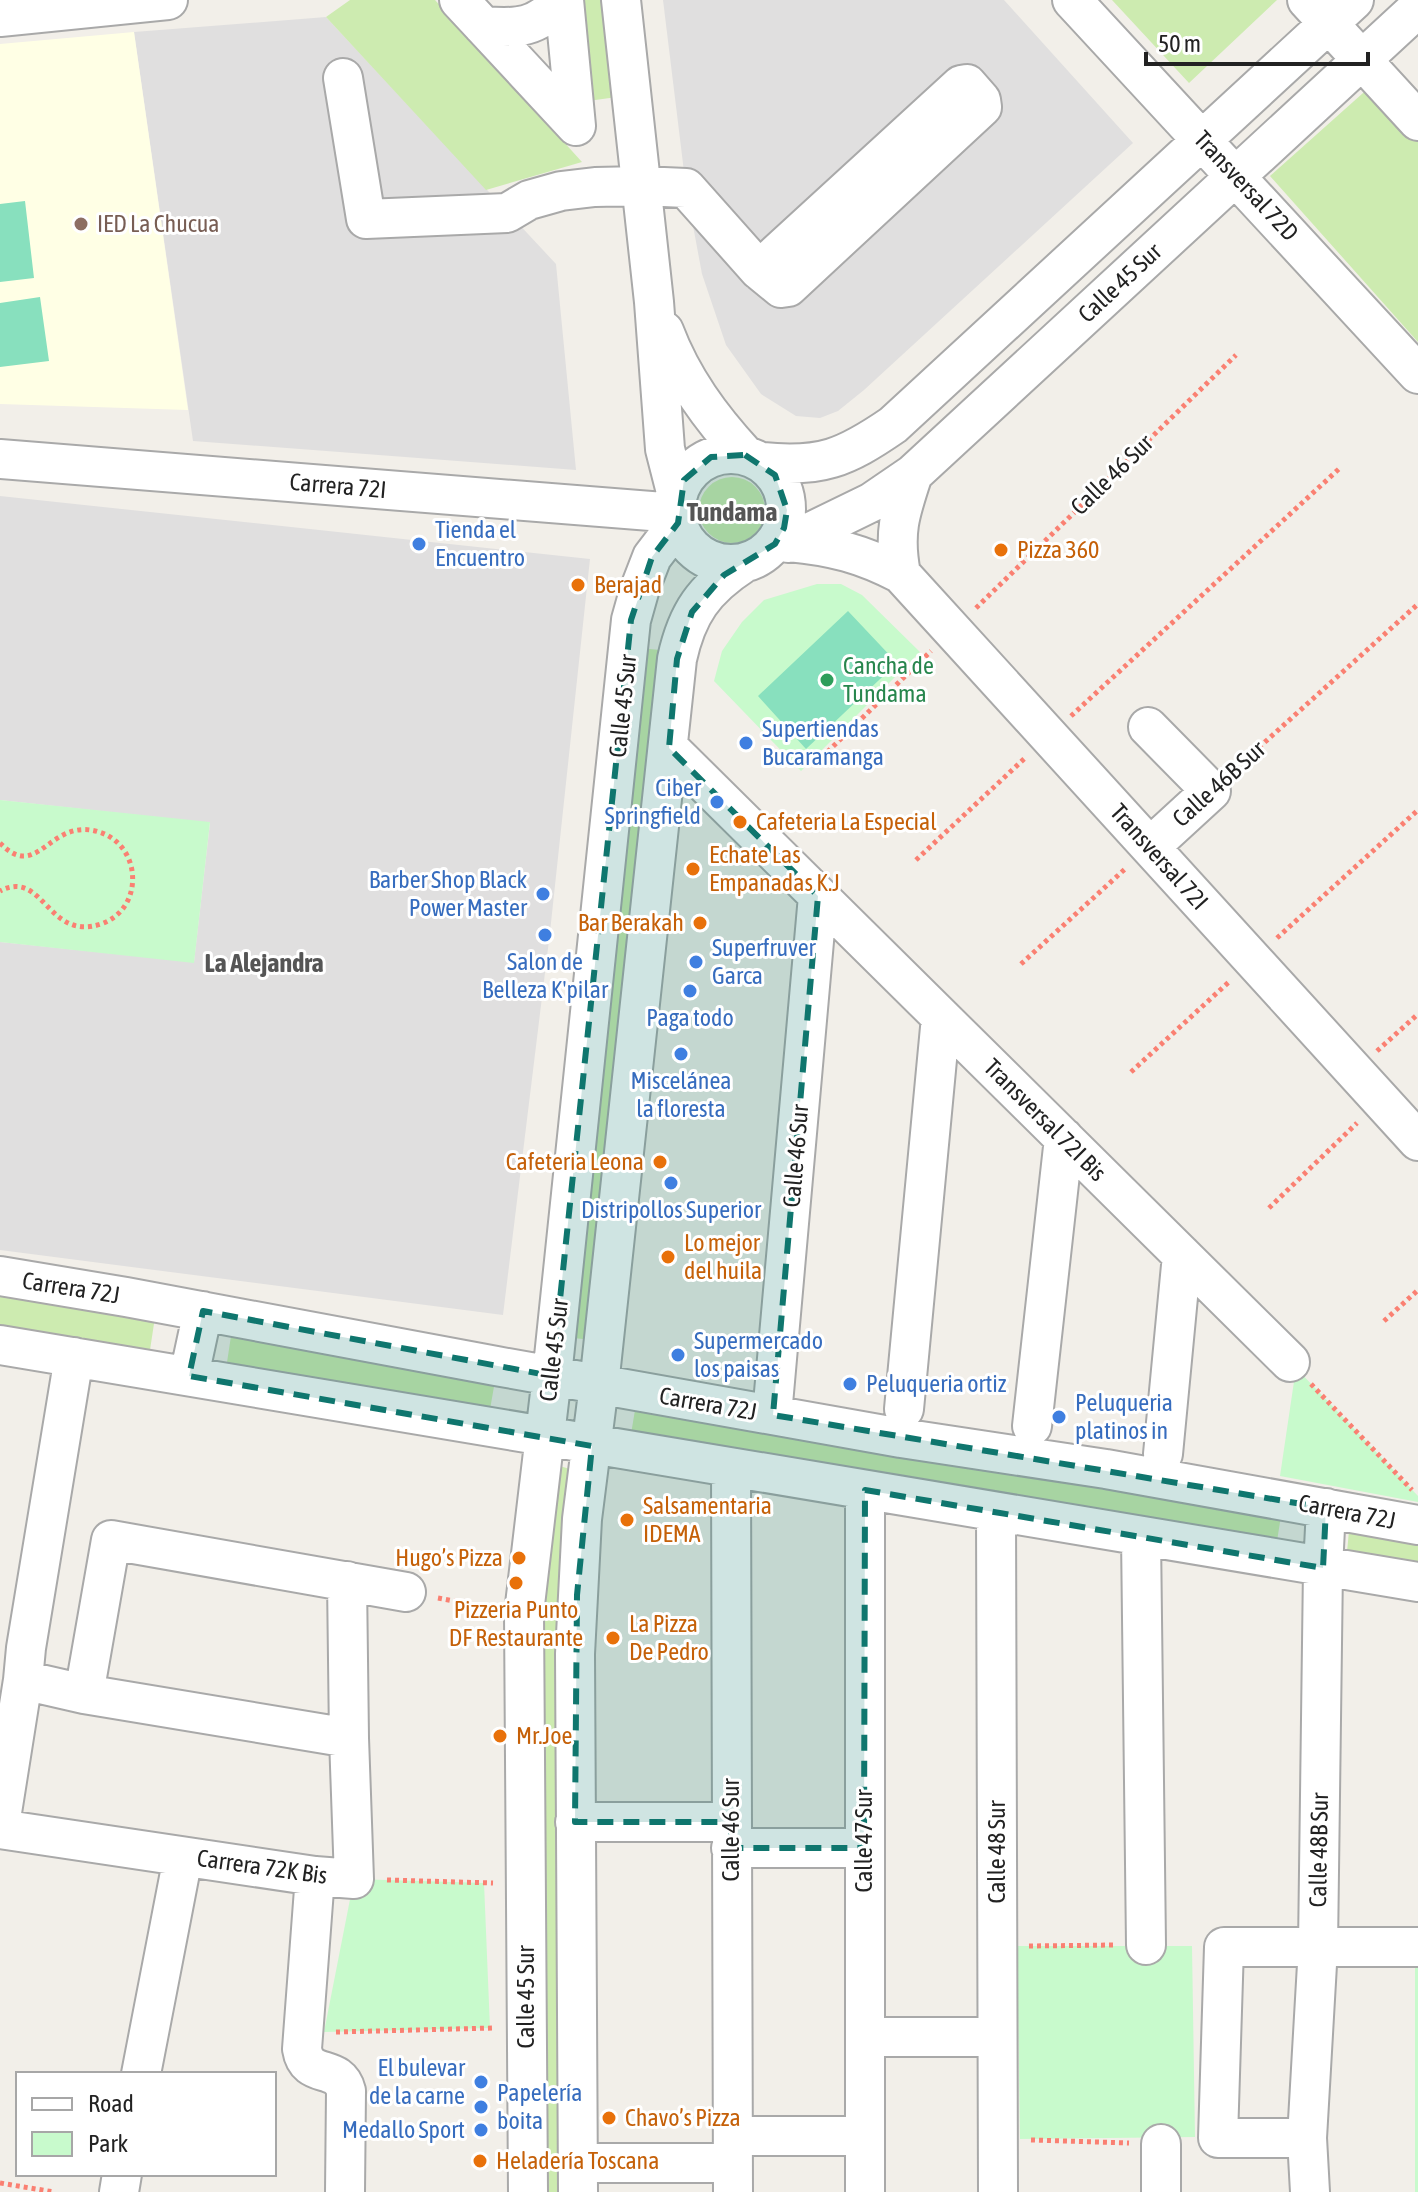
<svg xmlns="http://www.w3.org/2000/svg" width="1418" height="2192" viewBox="0 0 1418 2192" font-family="'Asap Condensed',sans-serif">
<style>
.residential{fill:#e0dfdf}
.education{fill:#ffffe5}
.grass{fill:#cdebb0}
.park{fill:#c8facc}
.pitch{fill:#88e0be}
.lines{fill:none;stroke-linecap:round;stroke-linejoin:round}
.minor-casing{stroke:#a9a9a9;stroke-width:42}
.path{stroke:#fa8072;stroke-width:5;stroke-dasharray:4 4;stroke-linecap:butt}
.minor{stroke:#fff;stroke-width:38}
.marked{fill:#0f766e;fill-opacity:0.2;stroke:#0f766e;stroke-width:6;stroke-dasharray:16 10;stroke-linejoin:round}
.education-dot{fill:#8d6e63;stroke:#fff;stroke-width:3}
.shop-dot{fill:#3f7fe0;stroke:#fff;stroke-width:3}
.food-dot{fill:#e8710a;stroke:#fff;stroke-width:3}
.leisure-dot{fill:#2e9e5b;stroke:#fff;stroke-width:3}
.labels{text-anchor:middle;stroke-width:6;stroke-linejoin:round;paint-order:stroke}
.street-label{font-size:24px;fill:#222;stroke:#fff}
.education-label{font-size:24px;fill:#785e54;stroke:#fff;text-anchor:start}
.shop-label{font-size:24px;fill:#366cbe;stroke:#fff;text-anchor:start}
.food-label{font-size:24px;fill:#c56008;stroke:#fff;text-anchor:start}
.leisure-label{font-size:24px;fill:#27864d;stroke:#fff;text-anchor:start}
.neighbourhood-label{font-size:26px;font-weight:bold;fill:#555;stroke:#fff}
</style>
<rect width="100%" height="100%" fill="#f2efe9"/>
<!-- residential -->
<path class="residential" d="M 663,0 L 1004,0 L 1133,143 L 864,390 L 838,411 L 820,418 L 796,416 L 761,394 L 726,345 L 702,274 L 686,188 Z
M 326,17 L 556,264 L 576,470 L 193,441 L 134,32 Z
M 0,496 L 590,559 L 550,932 L 503,1315 L 0,1250 L 0,942 L 194,962 L 210,823 L 0,800 Z"/>
<!-- education -->
<path class="education" d="M 134,32 L 188,410 L 0,404 L 0,44 Z"/>
<!-- grass -->
<path class="grass" d="M 350,0 L 435,0 L 582,162 L 486,190 L 326,17 Z
M 578,0 L 607,0 L 617,97 L 588,101 Z
M 1112,0 L 1277,0 L 1189,83 Z
M 1372,85 L 1418,138 L 1418,342 L 1270,176 Z
M699 510a33 33 0 1 1 66 0a33 33 0 1 1-66 0Z
M 639,648 L 660,650 L 593,1340 L 573,1338 Z
M 0,1293 L 155,1317 L 150,1350 L 0,1327 Z
M 231,1336 L 495,1381 L 489,1415 L 226,1369 Z
M 635,1410 L 1281,1516 L 1277,1541 L 631,1434 Z
M 556,1465 L 570,1469 L 559,1770 L 558,2192 L 541,2192 L 543,1658 L 545,1582 Z
M 1349,1531 L 1418,1544 L 1418,1571 L 1346,1562 Z"/>
<!-- park -->
<path class="park" d="M 817,584 L 841,584 L 862,595 L 920,652 L 801,771 L 714,681 L 722,651 L 742,622 L 764,600 Z
M 0,800 L 210,822 L 194,963 L 0,942 Z
M 1296,1368 L 1418,1496 L 1418,1502 L 1280,1476 Z
M 354,1879 L 484,1883 L 490,2028 L 324,2032 Z
M 1017,1946 L 1192,1946 L 1195,2137 L 1020,2139 Z
M 1415,1952 L 1418,1952 L 1418,2192 L 1415,2192 Z"/>
<!-- pitch -->
<path class="pitch" d="M 25,201 L 34,278 L 0,282 L 0,204 Z
M 40,297 L 49,361 L 0,367 L 0,303 Z
M 848,611 L 897,663 L 806,749 L 758,696 Z"/>
<g class="lines">
<defs>
<path id="minor" d="M 459,0 L 576,126
M 564,0 L 576,126
M 621,0 L 654,302 L 665,449 L 677,496
M 1072,0 L 1418,374
M 1307,0 L 1418,121
M 0,17 L 168,0
M 483,26 C 518,29 537,28 562,0
M 343,78 L 366,219 L 507,213 L 529,200 L 561,191 L 595,187 L 641,186 L 686,188 L 759,270 L 781,288 L 788,287 L 982,107 L 981,100 L 967,84 L 961,85 L 759,270
M 664,331 C 682,379 711,418 745,455
M676 509a55 55 0 1 1 110 0a55 55 0 1 1-110 0Z
M 0,459 L 676,513
M 762,462 C 821,468 845,458 893,425 L 1354,0
M 789,542 C 832,546 863,554 901,574 L 1418,1141
M 788,543 L 872,502 L 913,474 L 1418,8
M 901,574 C 893,533 900,513 913,474
M 1148,727 L 1211,791 L 1150,847
M 669,748 L 1290,1362
M 0,1276 L 126,1297 L 496,1366 L 901,1438 L 1106,1469 L 1418,1525
M 0,1345 L 1418,1582
M 189,1376 L 203,1311
M 904,1409 L 941,1017
M 772,1415 L 818,896
M 1032,1426 L 1064,1138
M 1163,1454 L 1182,1255
M 731,1468 L 733,2192
M 865,1490 L 865,2192
M 996,1512 L 998,2192
M 1141,1536 L 1146,1945
M 23,1680 L 84,1694 L 349,1738
M 84,1694 L 111,1540 L 406,1592
M 575,1822 L 731,1822
M 0,1825 L 23,1680 L 26,1648 L 74,1357
M 0,1829 L 315,1876 L 354,1879 L 349,1738 L 347,1581
M 731,1848 L 864,1848
M 315,1876 L 302,2049 C 307,2081 339,2062 346,2091 L 345,2192
M 865,2037 L 997,2037
M 141,2074 L 183,1857
M 733,2136 L 865,2136
M 1307,2138 L 1218,2138 L 1224,1947 L 1418,1947
M 1161,2144 L 1161,2192
M 578,2163 L 732,2163
M 119,2192 L 122,2174
M 528,2192 L 524,1613 L 552,1376 L 631,620 L 640,588 L 652,557 L 678,523
M 578,2192 L 575,1654 L 582,1519 L 599,1385 L 677,659 C 687,613 704,589 744,563
M 1310,2192 L 1307,2138 L 1318,1947 L 1323,1568 L 1326,1508"/>
</defs>
<!-- minor casing -->
<use href="#minor" class="minor-casing"/>
<!-- path -->
<path class="path" d="M 976,608 L 1236,355
M 1071,716 L 1341,467
M 816,763 L 931,651
M 1235,769 L 1418,604
M 0,843 C 27,871 40,847 63,835 C 74,829 87,828 99,832 C 142,845 145,909 101,924 C 47,942 44,868 0,891
M 916,860 L 1025,758
M 1277,938 L 1418,810
M 1021,964 L 1125,869
M 1377,1051 L 1418,1014
M 1131,1072 L 1231,980
M 1269,1208 L 1357,1123
M 1384,1321 L 1418,1290
M 1311,1384 L 1412,1490
M 438,1598 L 491,1608
M 387,1880 L 493,1883
M 1029,1946 L 1115,1945
M 336,2032 L 494,2028
M 1031,2140 L 1129,2143
M 0,2183 L 54,2192"/>
<!-- minor -->
<use href="#minor" class="minor"/>
</g>
<!-- marked area -->
<path class="marked" d="M 745,455 L 775,475 L 787,510 L 784,528 L 775,544 L 724,575 L 692,612 L 677,659 L 669,748 L 818,896 L 773,1415 L 1326,1508 L 1323,1568 L 865,1490 L 864,1848 L 731,1848 L 731,1822 L 575,1822 L 577,1595 L 592,1446 L 189,1376 L 203,1311 L 552,1376 L 631,620 L 652,557 L 678,523 L 684,480 L 711,457 Z"/>
<!-- markers -->
<circle class="education-dot" cx="81" cy="224" r="8"/>
<g class="shop-dot">
<circle cx="419" cy="544" r="8"/>
<circle cx="746" cy="743" r="8"/>
<circle cx="717" cy="802" r="8"/>
<circle cx="543" cy="894" r="8"/>
<circle cx="545" cy="935" r="8"/>
<circle cx="696" cy="962" r="8"/>
<circle cx="690" cy="991" r="8"/>
<circle cx="681" cy="1054" r="8"/>
<circle cx="671" cy="1183" r="8"/>
<circle cx="678" cy="1355" r="8"/>
<circle cx="850" cy="1384" r="8"/>
<circle cx="1059" cy="1417" r="8"/>
<circle cx="481" cy="2082" r="8"/>
<circle cx="481" cy="2107" r="8"/>
<circle cx="481" cy="2130" r="8"/>
</g>
<g class="food-dot">
<circle cx="1001" cy="550" r="8"/>
<circle cx="578" cy="585" r="8"/>
<circle cx="740" cy="822" r="8"/>
<circle cx="693" cy="869" r="8"/>
<circle cx="700" cy="923" r="8"/>
<circle cx="660" cy="1162" r="8"/>
<circle cx="668" cy="1257" r="8"/>
<circle cx="627" cy="1520" r="8"/>
<circle cx="519" cy="1558" r="8"/>
<circle cx="516" cy="1583" r="8"/>
<circle cx="613" cy="1638" r="8"/>
<circle cx="500" cy="1736" r="8"/>
<circle cx="609" cy="2118" r="8"/>
<circle cx="480" cy="2161" r="8"/>
</g>
<circle class="leisure-dot" cx="827" cy="680" r="8"/>
<g class="labels">
<!-- street labels -->
<g class="street-label">
<text transform="translate(1246 186) rotate(47)" y="8">Transversal 72D</text>
<text transform="translate(1120 283) rotate(-43)" y="8">Calle 45 Sur</text>
<text transform="translate(1112 475) rotate(-44)" y="8">Calle 46 Sur</text>
<text transform="translate(338 486) rotate(5)" y="8">Carrera 72I</text>
<text transform="translate(623 706) rotate(-84)" y="8">Calle 45 Sur</text>
<text transform="translate(1219 784) rotate(-42)" y="8">Calle 46B Sur</text>
<text transform="translate(1159 857) rotate(48)" y="8">Transversal 72I</text>
<text transform="translate(1045 1120) rotate(45)" y="8">Transversal 72I Bis</text>
<text transform="translate(796 1156) rotate(-85)" y="8">Calle 46 Sur</text>
<text transform="translate(71 1288) rotate(9)" y="8">Carrera 72J</text>
<text transform="translate(554 1350) rotate(-83)" y="8">Calle 45 Sur</text>
<text transform="translate(708 1404) rotate(10)" y="8">Carrera 72J</text>
<text transform="translate(1347 1512) rotate(11)" y="8">Carrera 72J</text>
<text transform="translate(731 1830) rotate(-90)" y="8">Calle 46 Sur</text>
<text transform="translate(864 1841) rotate(-90)" y="8">Calle 47 Sur</text>
<text transform="translate(1319 1850) rotate(-89)" y="8">Calle 48B Sur</text>
<text transform="translate(997 1852) rotate(-90)" y="8">Calle 48 Sur</text>
<text transform="translate(262 1867) rotate(8)" y="8">Carrera 72K Bis</text>
<text transform="translate(526 1997) rotate(-90)" y="8">Calle 45 Sur</text>
</g>
<!-- education labels -->
<g class="education-label">
<text x="97" y="232">IED La Chucua</text>
</g>
<!-- shop labels -->
<g class="shop-label">
<text x="435" y="538">Tienda el<tspan x="435" dy="28">Encuentro</tspan></text>
<text x="762" y="737">Supertiendas<tspan x="762" dy="28">Bucaramanga</tspan></text>
<text x="701" y="796" text-anchor="end">Ciber<tspan x="701" dy="28">Springfield</tspan></text>
<text x="527" y="888" text-anchor="end">Barber Shop Black<tspan x="527" dy="28">Power Master</tspan></text>
<text x="712" y="956">Superfruver<tspan x="712" dy="28">Garca</tspan></text>
<text x="545" y="970" text-anchor="middle">Salon de<tspan x="545" dy="28">Belleza K'pilar</tspan></text>
<text x="690" y="1026" text-anchor="middle">Paga todo</text>
<text x="681" y="1089" text-anchor="middle">Miscelánea<tspan x="681" dy="28">la floresta</tspan></text>
<text x="671" y="1218" text-anchor="middle">Distripollos Superior</text>
<text x="694" y="1349">Supermercado<tspan x="694" dy="28">los paisas</tspan></text>
<text x="866" y="1392">Peluqueria ortiz</text>
<text x="1075" y="1411">Peluqueria<tspan x="1075" dy="28">platinos in</tspan></text>
<text x="465" y="2076" text-anchor="end">El bulevar<tspan x="465" dy="28">de la carne</tspan></text>
<text x="497" y="2101">Papelería<tspan x="497" dy="28">boita</tspan></text>
<text x="465" y="2138" text-anchor="end">Medallo Sport</text>
</g>
<!-- food labels -->
<g class="food-label">
<text x="1017" y="558">Pizza 360</text>
<text x="594" y="593">Berajad</text>
<text x="756" y="830">Cafeteria La Especial</text>
<text x="709" y="863">Echate Las<tspan x="709" dy="28">Empanadas K.J</tspan></text>
<text x="684" y="931" text-anchor="end">Bar Berakah</text>
<text x="644" y="1170" text-anchor="end">Cafeteria Leona</text>
<text x="684" y="1251">Lo mejor<tspan x="684" dy="28">del huila</tspan></text>
<text x="643" y="1514">Salsamentaria<tspan x="643" dy="28">IDEMA</tspan></text>
<text x="503" y="1566" text-anchor="end">Hugo’s Pizza</text>
<text x="516" y="1618" text-anchor="middle">Pizzeria Punto<tspan x="516" dy="28">DF Restaurante</tspan></text>
<text x="629" y="1632">La Pizza<tspan x="629" dy="28">De Pedro</tspan></text>
<text x="516" y="1744">Mr.Joe</text>
<text x="625" y="2126">Chavo’s Pizza</text>
<text x="496" y="2169">Heladería Toscana</text>
</g>
<!-- leisure labels -->
<g class="leisure-label">
<text x="843" y="674">Cancha de<tspan x="843" dy="28">Tundama</tspan></text>
</g>
<!-- neighbourhood labels -->
<g class="neighbourhood-label">
<text x="732" y="521">Tundama</text>
<text x="264" y="972">La Alejandra</text>
</g>
</g>
<!-- legend -->
<rect x="16" y="2072" width="260" height="104" fill="#ffffff" stroke="#a7a7a7" stroke-width="2"/>
<rect x="32" y="2098" width="40" height="12" fill="#ffffff" stroke="#a7a7a7" stroke-width="2"/>
<text x="88" y="2112" font-size="24" fill="#222222">Road</text>
<rect x="32" y="2132" width="40" height="24" fill="#c8facc" stroke="#a7a7a7" stroke-width="2"/>
<text x="88" y="2152" font-size="24" fill="#222222">Park</text>
<!-- scale -->
<path d="M1146 52v12h222v-12" fill="none" stroke="#222222" stroke-width="4"/>
<text x="1158" y="52" font-size="24" fill="#222222" stroke="#ffffff" stroke-width="6" paint-order="stroke">50 m</text>
</svg>
